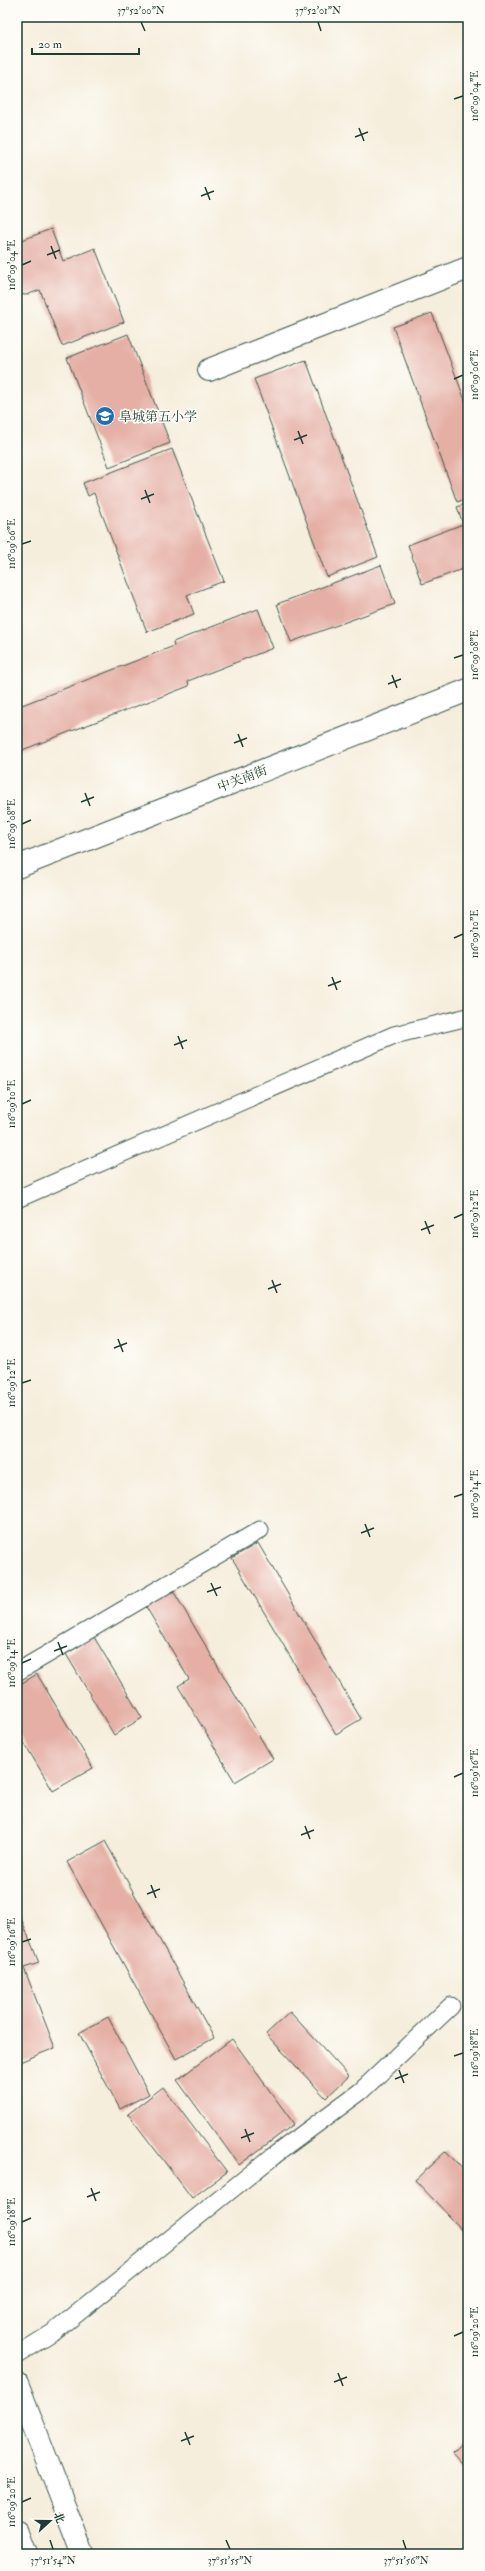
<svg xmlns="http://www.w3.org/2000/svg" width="485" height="2571" viewBox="0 0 485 2571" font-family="'IM FELL Double Pica','Noto Serif SC',serif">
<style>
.building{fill:#e5afa5}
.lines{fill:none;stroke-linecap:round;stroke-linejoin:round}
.service-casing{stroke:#3f584d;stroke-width:19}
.minor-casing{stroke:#3f584d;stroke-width:24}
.tertiary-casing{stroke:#3f584d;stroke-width:24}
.service{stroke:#fff;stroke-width:17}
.minor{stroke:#fff;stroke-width:22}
.tertiary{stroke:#fff;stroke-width:22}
.ticks{fill:none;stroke:#1f3d34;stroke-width:1.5}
.labels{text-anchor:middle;stroke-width:3.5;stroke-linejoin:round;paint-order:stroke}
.poi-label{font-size:13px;fill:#1f3d34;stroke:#fdfcf7;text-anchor:start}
.street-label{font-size:13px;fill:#1f3d34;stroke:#fdfcf7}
.neatline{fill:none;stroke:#1f3d34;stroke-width:1.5}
.ticks-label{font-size:10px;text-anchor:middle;fill:#1f3d34}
</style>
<rect width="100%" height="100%" fill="#fdfcf7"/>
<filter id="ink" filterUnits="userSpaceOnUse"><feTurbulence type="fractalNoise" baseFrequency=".025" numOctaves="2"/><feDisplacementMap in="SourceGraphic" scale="8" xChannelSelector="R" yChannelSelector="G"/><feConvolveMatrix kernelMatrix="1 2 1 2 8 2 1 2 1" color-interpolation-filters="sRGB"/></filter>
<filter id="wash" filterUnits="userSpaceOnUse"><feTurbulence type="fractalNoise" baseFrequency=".012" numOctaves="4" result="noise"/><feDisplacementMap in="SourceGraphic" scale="16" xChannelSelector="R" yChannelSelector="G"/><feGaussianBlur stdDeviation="0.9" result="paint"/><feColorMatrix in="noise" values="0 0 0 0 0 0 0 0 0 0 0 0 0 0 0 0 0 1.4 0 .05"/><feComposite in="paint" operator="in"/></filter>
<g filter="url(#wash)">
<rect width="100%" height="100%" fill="#f6eedd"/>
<g id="blocks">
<!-- building -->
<path class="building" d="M 51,229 L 63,261 L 95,248 L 124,322 L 62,346 L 40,290 L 26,295 L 17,294 L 17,242 Z
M 432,313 L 468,408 L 468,498 L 457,502 L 393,327 Z
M 128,334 L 170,443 L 109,467 L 67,358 Z
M 306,360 L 378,557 L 327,577 L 254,379 Z
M 172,449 L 224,581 L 187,595 L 194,614 L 147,632 L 94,493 L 88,496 L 83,483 Z
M 468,503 L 468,567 L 422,584 L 408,545 L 463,524 L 457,507 Z
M 381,565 L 395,604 L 291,642 L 277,604 Z
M 258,609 L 273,648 L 188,681 L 189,686 L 17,752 L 17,707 L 174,646 L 173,642 Z
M 258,1543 L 361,1719 L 336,1734 L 232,1558 Z
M 172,1589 L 273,1759 L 235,1782 L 178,1686 L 189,1679 L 145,1605 Z
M 94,1637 L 142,1718 L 114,1735 L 66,1654 Z
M 37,1674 L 93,1768 L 53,1791 L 17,1731 L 17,1686 Z
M 105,1841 L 214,2038 L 176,2059 L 67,1862 Z
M 17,1908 L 39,1963 L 24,1968 L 55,2048 L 17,2063 Z
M 290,2012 L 349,2076 L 326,2098 L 266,2034 Z
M 108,2017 L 149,2094 L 120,2109 L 79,2033 Z
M 232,2039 L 294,2124 L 239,2165 L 177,2080 Z
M 163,2087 L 227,2172 L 192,2198 L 128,2114 Z
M 446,2151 L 468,2175 L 468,2236 L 415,2180 Z
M 468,2438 L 468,2471 L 452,2453 Z"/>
</g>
</g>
<g filter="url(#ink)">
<use href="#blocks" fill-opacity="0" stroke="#3f584d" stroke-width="1"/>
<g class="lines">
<defs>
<path id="service" d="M 17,1199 L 394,1035 L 468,1017
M 17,1672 L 260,1530
M 17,2355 L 54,2332 L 272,2157 L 361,2091 L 451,2006"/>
<path id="minor" d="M 209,370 L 468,268
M 17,2383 L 83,2554"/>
<path id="tertiary" d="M 17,867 L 468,690
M 17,2533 L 25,2554"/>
</defs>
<!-- service casing -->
<use href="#service" class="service-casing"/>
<!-- minor casing -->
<use href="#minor" class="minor-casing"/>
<!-- tertiary casing -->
<use href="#tertiary" class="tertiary-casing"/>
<!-- service -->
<use href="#service" class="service"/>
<!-- minor -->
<use href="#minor" class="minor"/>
<!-- tertiary -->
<use href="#tertiary" class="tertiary"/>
</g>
</g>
<!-- ticks -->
<path class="ticks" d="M 141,22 L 145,31M 318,22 L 321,31M 454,99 L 463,96M 359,128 L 364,141M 355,137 L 368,132M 205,187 L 210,200M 201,196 L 214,191M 51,246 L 56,259M 47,255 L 60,250M 22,265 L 31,261M 454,379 L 463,375M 298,431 L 303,444M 294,440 L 307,435M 145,490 L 150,503M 141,499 L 154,494M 22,544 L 31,541M 454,658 L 463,655M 392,675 L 397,688M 388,684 L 401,679M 238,734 L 243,747M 234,743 L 247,738M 85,793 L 90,806M 81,802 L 94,797M 22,824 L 31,820M 454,938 L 463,934M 332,977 L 337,990M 328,986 L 341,981M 178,1036 L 183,1049M 174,1045 L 187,1040M 22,1104 L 31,1100M 454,1218 L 463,1214M 425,1221 L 430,1234M 421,1230 L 434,1225M 272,1280 L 277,1293M 268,1289 L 281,1284M 118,1339 L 123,1352M 114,1348 L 127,1343M 22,1383 L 31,1380M 454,1497 L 463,1494M 365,1524 L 370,1537M 361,1533 L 374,1528M 211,1583 L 217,1596M 207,1592 L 221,1587M 58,1642 L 63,1655M 54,1651 L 67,1646M 22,1663 L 31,1659M 454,1777 L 463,1773M 305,1826 L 310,1839M 301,1835 L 314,1830M 151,1885 L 156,1898M 147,1894 L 160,1889M 22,1942 L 31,1939M 454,2056 L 463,2053M 399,2070 L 404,2083M 395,2079 L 408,2074M 245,2129 L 250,2142M 241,2138 L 254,2133M 91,2188 L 96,2201M 87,2197 L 100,2192M 22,2222 L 31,2218M 454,2336 L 463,2332M 338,2373 L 343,2386M 334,2382 L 347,2377M 185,2432 L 190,2445M 181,2441 L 194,2436M 22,2502 L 31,2498M 50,2540 L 53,2549M 226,2540 L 230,2549M 403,2540 L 406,2549"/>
<!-- icons -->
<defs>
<symbol id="school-disc" viewBox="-11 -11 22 22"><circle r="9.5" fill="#1f6fb2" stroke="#fdfcf7"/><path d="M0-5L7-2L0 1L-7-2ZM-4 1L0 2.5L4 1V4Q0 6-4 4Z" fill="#fff"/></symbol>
</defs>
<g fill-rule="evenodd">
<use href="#school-disc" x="94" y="405" width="22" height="22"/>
</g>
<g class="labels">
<!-- poi labels -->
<g class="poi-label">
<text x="119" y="421">阜城第五小学</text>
</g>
<!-- street labels -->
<g class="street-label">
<text transform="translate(242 778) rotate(-21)" y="5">中关南街</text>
</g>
</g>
<!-- margin -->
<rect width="485" height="2571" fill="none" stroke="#fdfcf7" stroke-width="44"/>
<!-- north arrow -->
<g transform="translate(50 2521) rotate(69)" stroke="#fdfcf7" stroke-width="3" paint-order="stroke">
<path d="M0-3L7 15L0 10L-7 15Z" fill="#1f3d34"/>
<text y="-6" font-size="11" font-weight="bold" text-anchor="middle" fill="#1f3d34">北</text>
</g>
<!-- scale -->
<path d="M32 48v6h107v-6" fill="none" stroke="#1f3d34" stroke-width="2"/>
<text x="38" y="48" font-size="12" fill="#1f3d34" stroke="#fdfcf7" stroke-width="3" paint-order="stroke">20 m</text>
<rect x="22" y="22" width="441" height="2527" class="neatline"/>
<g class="ticks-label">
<text x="141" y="14">37°52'00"N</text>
<text x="318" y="14">37°52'01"N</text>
<text transform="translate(474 96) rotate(-90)" y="4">116°09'04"E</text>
<text transform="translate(11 265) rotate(-90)" y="4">116°09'04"E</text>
<text transform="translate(474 375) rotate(-90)" y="4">116°09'06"E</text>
<text transform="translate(11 544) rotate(-90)" y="4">116°09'06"E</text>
<text transform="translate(474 655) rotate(-90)" y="4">116°09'08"E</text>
<text transform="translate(11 824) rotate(-90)" y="4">116°09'08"E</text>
<text transform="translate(474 934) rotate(-90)" y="4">116°09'10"E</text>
<text transform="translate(11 1104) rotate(-90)" y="4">116°09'10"E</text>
<text transform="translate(474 1214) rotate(-90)" y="4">116°09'12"E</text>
<text transform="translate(11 1383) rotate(-90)" y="4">116°09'12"E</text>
<text transform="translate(474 1494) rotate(-90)" y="4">116°09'14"E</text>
<text transform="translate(11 1663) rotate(-90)" y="4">116°09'14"E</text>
<text transform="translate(474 1773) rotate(-90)" y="4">116°09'16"E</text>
<text transform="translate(11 1942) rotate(-90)" y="4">116°09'16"E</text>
<text transform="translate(474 2053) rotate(-90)" y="4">116°09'18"E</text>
<text transform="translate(11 2222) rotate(-90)" y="4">116°09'18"E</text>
<text transform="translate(474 2332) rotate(-90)" y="4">116°09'20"E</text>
<text transform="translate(11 2502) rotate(-90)" y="4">116°09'20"E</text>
<text x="53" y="2564">37°51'54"N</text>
<text x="230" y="2564">37°51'55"N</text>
<text x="406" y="2564">37°51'56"N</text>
</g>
</svg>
